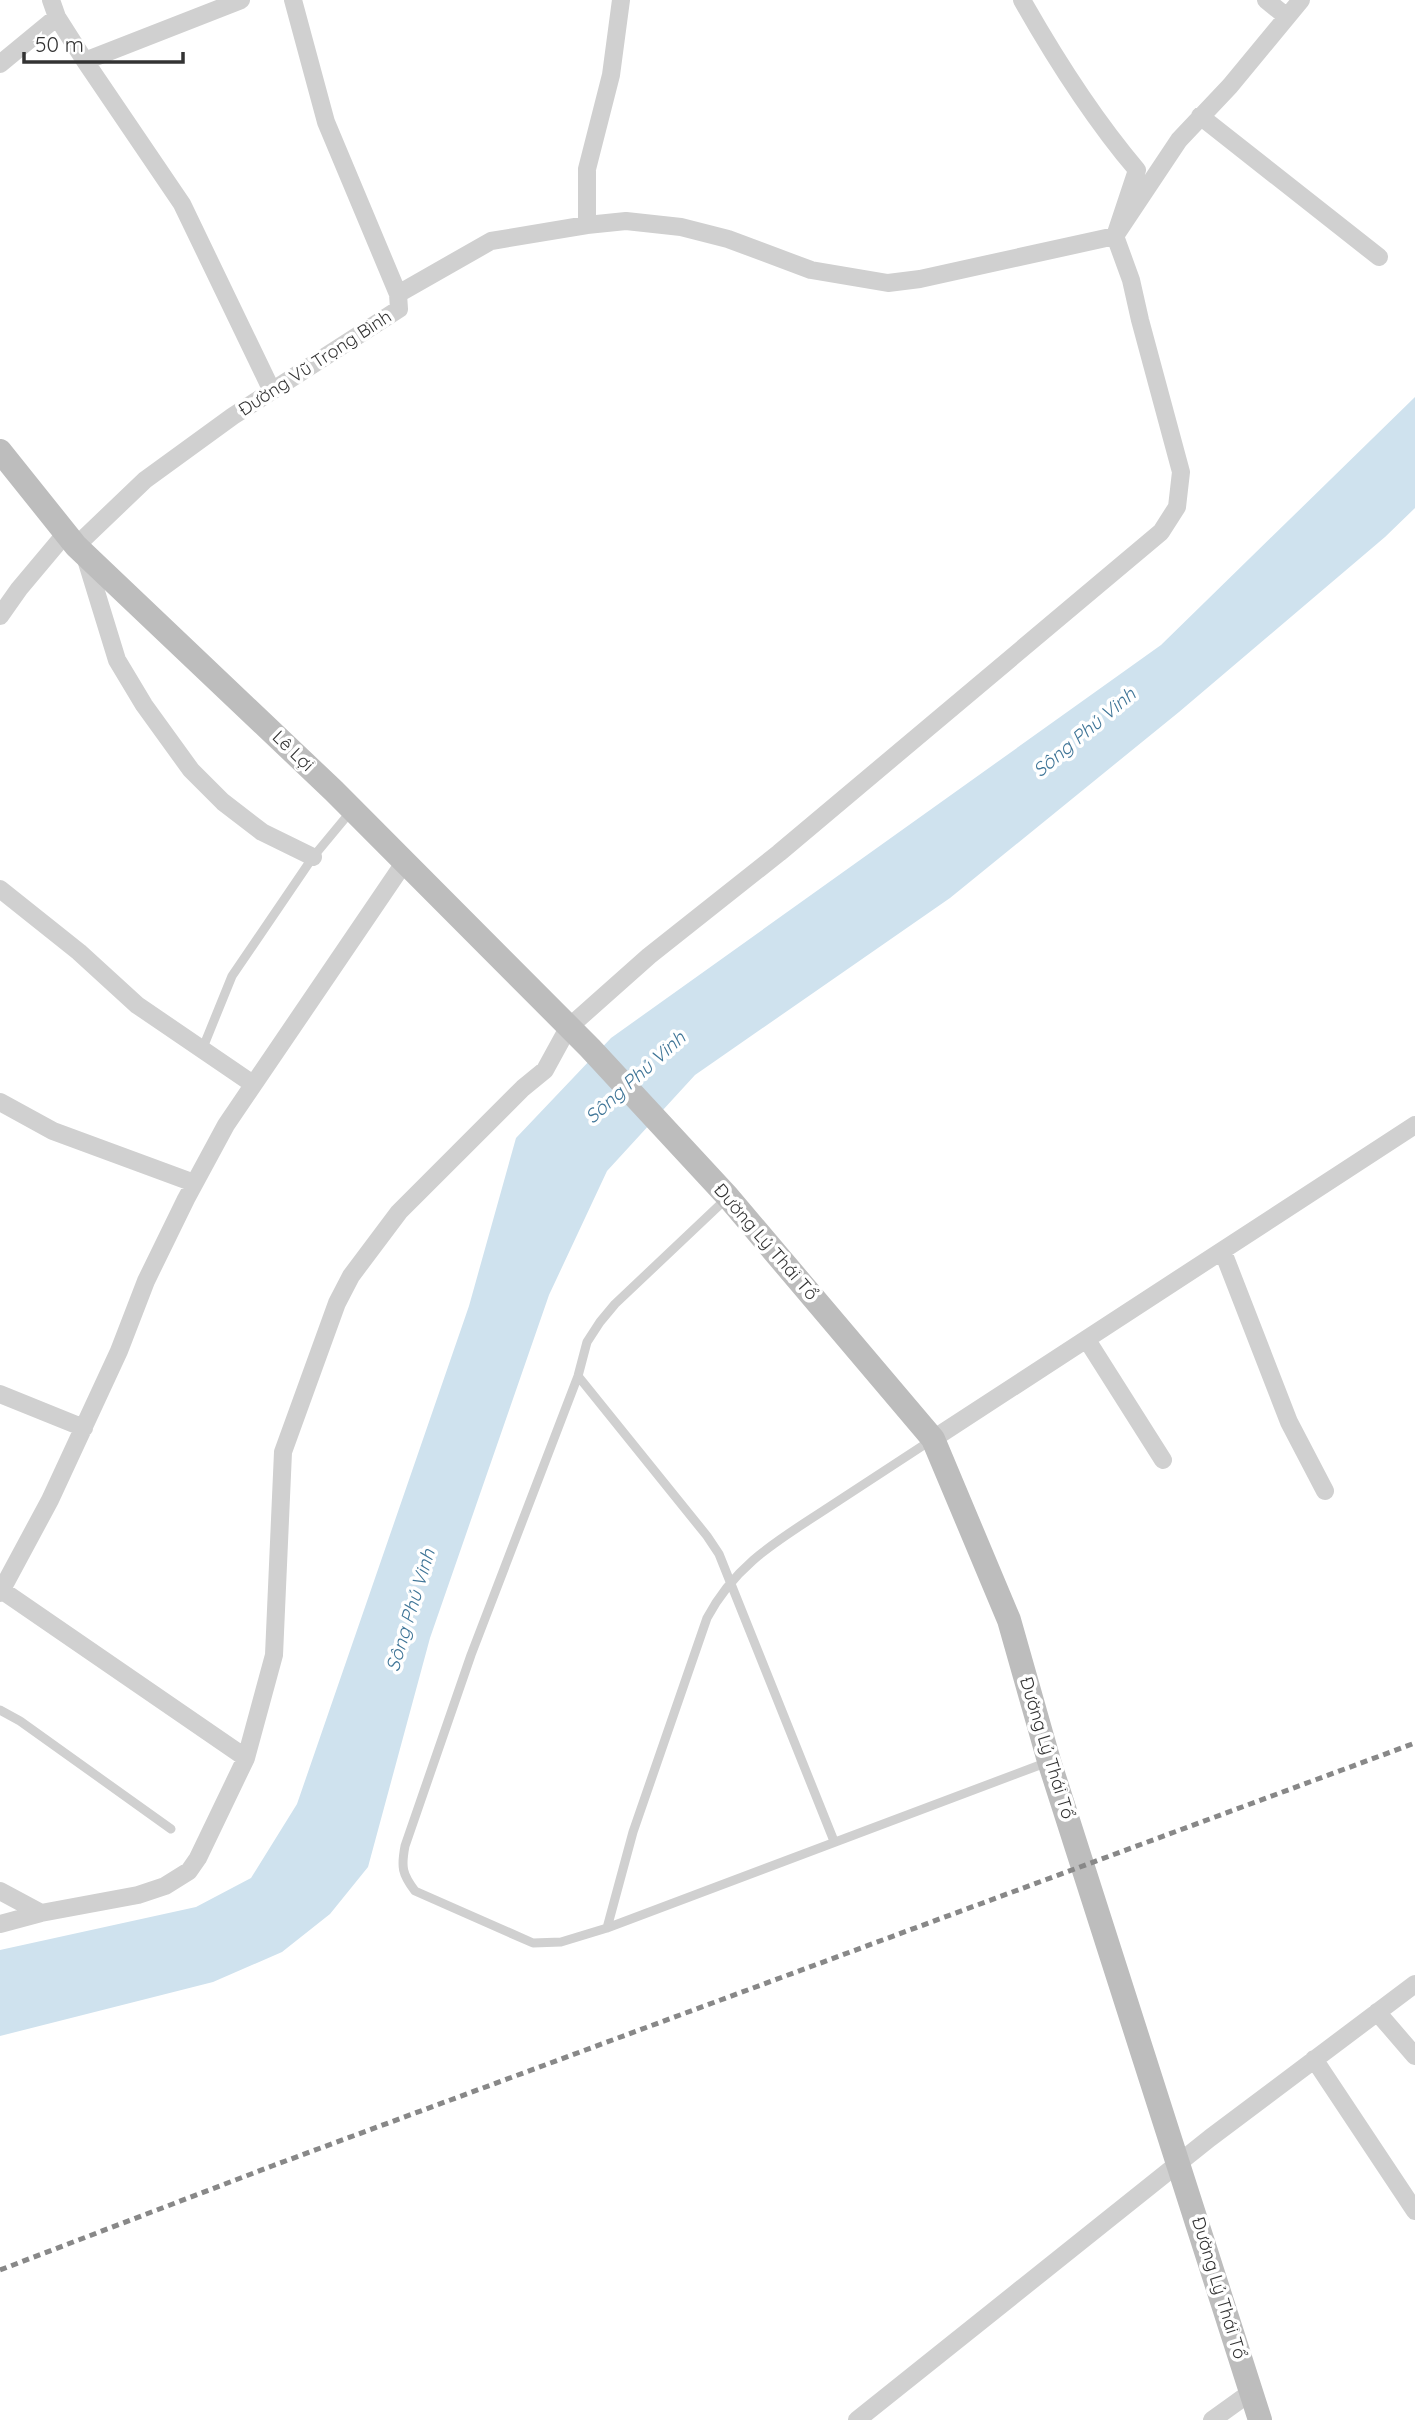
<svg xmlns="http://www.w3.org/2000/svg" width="1415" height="2420" viewBox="0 0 1415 2420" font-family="Quicksand,sans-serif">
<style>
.water{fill:#cfe2ee}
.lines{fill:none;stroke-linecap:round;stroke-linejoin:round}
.service{stroke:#d0d0d0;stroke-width:9}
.minor{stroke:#d0d0d0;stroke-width:18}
.secondary{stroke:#bdbdbd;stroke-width:24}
.rail{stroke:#888;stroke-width:5;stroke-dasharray:7 5;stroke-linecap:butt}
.labels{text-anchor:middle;stroke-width:7;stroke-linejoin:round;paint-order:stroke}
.street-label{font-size:18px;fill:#333;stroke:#fff}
.water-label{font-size:19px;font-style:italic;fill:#3f7597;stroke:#fff}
</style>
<rect width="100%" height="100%" fill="#fff"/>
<!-- water -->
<path class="water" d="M 1415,397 L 1415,508 L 1385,537 L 1179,712 L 950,898 L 695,1075 L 607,1171 L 549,1295 L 430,1638 L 368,1867 L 330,1914 L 282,1952 L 213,1982 L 0,2036 L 0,1950 L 196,1907 L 251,1878 L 297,1804 L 469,1306 L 516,1138 L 611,1038 L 1161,645 Z"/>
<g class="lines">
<!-- service -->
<path class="service" d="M 202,1050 L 232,976 L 313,857 L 352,810
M 727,1198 L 615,1304 L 600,1322 L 587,1342 L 578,1376 L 471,1655 L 405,1846 C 401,1867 402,1874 415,1891 L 533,1943 L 561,1942 L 607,1928 L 1048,1762
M 578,1376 L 707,1536 L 719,1554 L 834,1841
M 0,1710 L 20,1721 L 171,1829
M 607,1928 L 633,1832 L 707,1618 C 736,1563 779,1540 829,1507 C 864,1484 898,1462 933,1439"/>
<!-- minor -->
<path class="minor" d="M 51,0 L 57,17 L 85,61 L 182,204 L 272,391
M 1266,0 L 1287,17
M 85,61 L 241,0
M 0,64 L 57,17
M 1200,116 L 1379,257
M 587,225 L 587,169 L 611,75 L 621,0
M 398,294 L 491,241 L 587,225 L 626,221 L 681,227 L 728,239 L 811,270 L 888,283 L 920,279 L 1115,236 L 1179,140 L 1230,86 L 1301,0
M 76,546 L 145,480 L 233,416 L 399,309 L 398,294 L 326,122 L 293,0
M 85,556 L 117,660 L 144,705 L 191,770 L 223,802 L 262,832 L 313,857
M 0,616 L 19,589 L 66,533
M 0,889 L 79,952 L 137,1005 L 253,1084
M 0,1102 L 53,1131 L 194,1183
M 1223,1252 L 1289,1422 L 1325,1491
M 1087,1340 L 1163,1460
M 0,1394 L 84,1428
M 933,1439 L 1415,1125
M 0,1589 L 246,1758
M 0,1593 L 50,1500 L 119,1351 L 146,1281 L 186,1199 L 226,1125 L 404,863
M 0,1891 L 41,1913
M 0,1924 L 41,1913 L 138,1895 L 165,1886 L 189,1871 L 198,1858 L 246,1758 L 274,1655 L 283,1452 L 337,1303 L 351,1276 L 399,1212 L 523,1088 L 545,1070 L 568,1028 L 649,956 L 779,853 L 1161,532 L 1177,507 L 1181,472 L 1140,320 L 1131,280 L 1115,236 L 1137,170 C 1092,117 1056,60 1022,0
M 1377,2012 L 1415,2056
M 1314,2059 L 1415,2211
M 857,2420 L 1210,2138 L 1415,1984
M 1212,2420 L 1251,2392"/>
<!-- secondary -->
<path class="secondary" d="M 0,451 L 76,546 L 334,791 L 590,1048 L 728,1197 L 933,1439 L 1009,1620 L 1049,1761 L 1260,2420"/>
<!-- rail -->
<path class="rail" d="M 0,2270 L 272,2166 L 1415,1743"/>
</g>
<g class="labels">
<!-- street labels -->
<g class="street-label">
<text transform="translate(315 363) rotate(-33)" y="6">Đường Vũ Trọng Bình</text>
<text transform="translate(293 751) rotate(44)" y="6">Lê Lợi</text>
<text transform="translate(766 1242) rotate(49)" y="6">Đường Lý Thái Tổ</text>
<text transform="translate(1047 1748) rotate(73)" y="6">Đường Lý Thái Tổ</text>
<text transform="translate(1219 2288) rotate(73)" y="6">Đường Lý Thái Tổ</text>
</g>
<!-- water labels -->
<g class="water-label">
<text transform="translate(1084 732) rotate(-40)" y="7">Sông Phú Vinh</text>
<text transform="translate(635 1077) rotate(-42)" y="7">Sông Phú Vinh</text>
<text transform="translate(410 1610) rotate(-73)" y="7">Sông Phú Vinh</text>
</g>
</g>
<!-- scale -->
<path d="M24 52v10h159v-10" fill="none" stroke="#333333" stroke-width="3.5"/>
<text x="35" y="52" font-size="21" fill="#333333" stroke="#ffffff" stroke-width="5" paint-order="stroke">50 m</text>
</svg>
